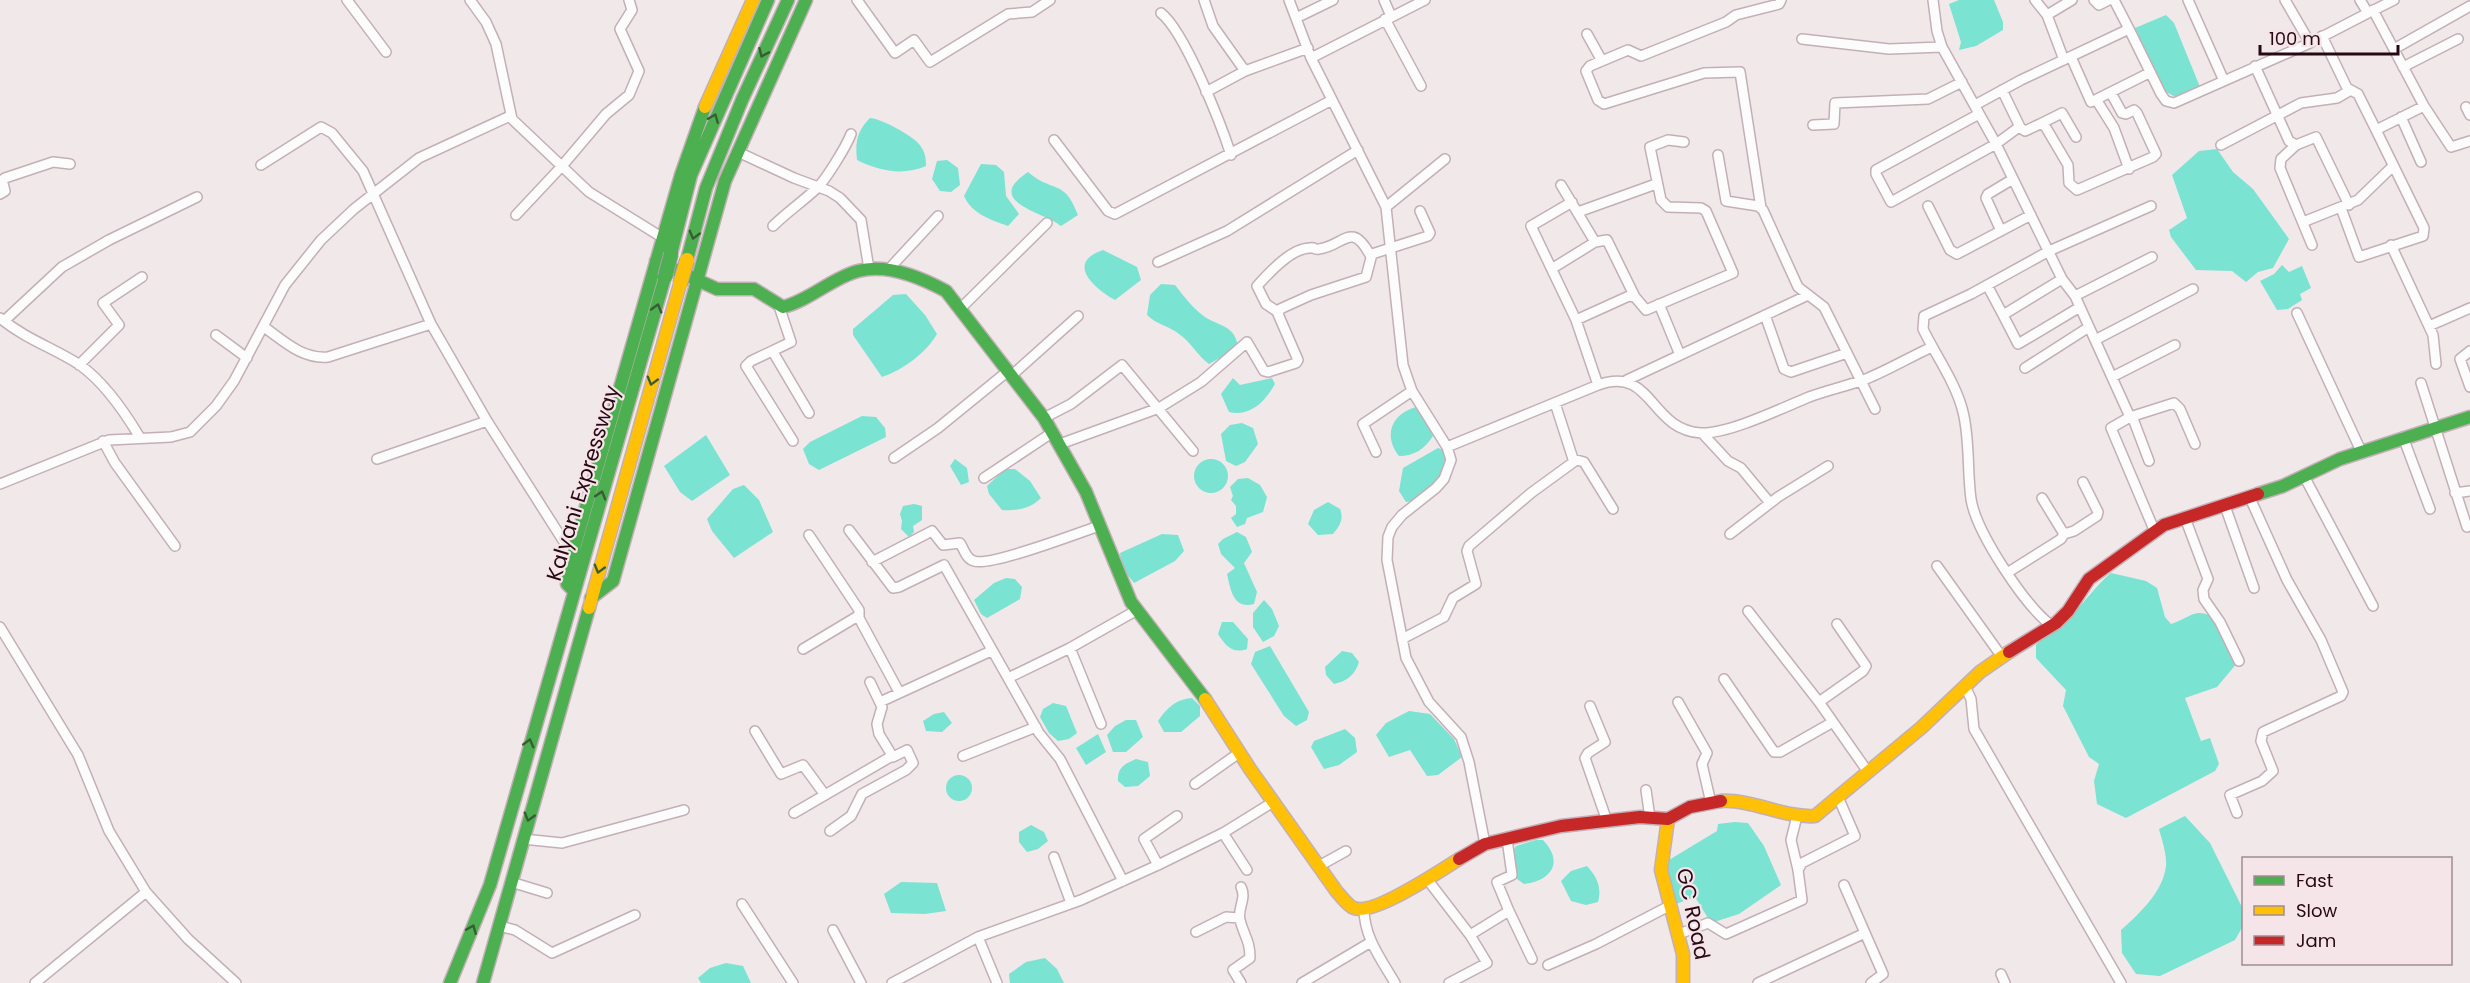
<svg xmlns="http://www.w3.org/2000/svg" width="2470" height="983" viewBox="0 0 2470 983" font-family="Poppins,sans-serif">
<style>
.water{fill:#7ae3d2}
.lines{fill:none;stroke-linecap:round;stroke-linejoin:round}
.street-casing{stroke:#c3b0b6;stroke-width:12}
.fast-casing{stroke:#c3b0b6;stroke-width:15}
.slow-casing{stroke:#c3b0b6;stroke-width:15}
.jam-casing{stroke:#c3b0b6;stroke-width:15}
.street{stroke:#fdfcfc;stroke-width:9}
.fast{stroke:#4caf50;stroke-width:12}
.slow{stroke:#ffc107;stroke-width:12}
.jam{stroke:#c62828;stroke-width:12}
.fast-bridge-casing{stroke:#aba0ae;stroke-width:16;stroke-linecap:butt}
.slow-bridge-casing{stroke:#aba0ae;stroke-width:16;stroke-linecap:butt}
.fast-bridge{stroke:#4caf50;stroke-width:14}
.slow-bridge{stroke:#ffc107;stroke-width:14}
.oneway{stroke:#395c32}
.labels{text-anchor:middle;stroke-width:4.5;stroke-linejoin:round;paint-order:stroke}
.street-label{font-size:21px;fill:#260914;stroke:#f5e4e8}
</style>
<rect width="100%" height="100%" fill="#f1e8ea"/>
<!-- water -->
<path class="water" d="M 1959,0 L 1994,0 L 2003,22 L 2003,30 L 1976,46 L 1959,50 L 1961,42 L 1949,4 Z
M 2166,15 L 2174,23 L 2200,87 L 2177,98 L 2163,90 L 2135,28 Z
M 870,118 C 880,118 913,136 919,144 C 925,151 926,158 926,166 C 903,176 879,171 857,160 C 855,142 857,131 870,118 Z
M 2217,149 L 2233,172 L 2253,189 L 2289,239 L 2273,268 L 2258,272 L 2246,282 L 2232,271 L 2196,270 L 2171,237 L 2169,230 L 2187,218 L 2172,175 L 2199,151 Z
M 947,160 L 958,168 L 960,185 L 951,192 L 940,191 L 932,179 L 937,161 Z
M 981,164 L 996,165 L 1004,172 L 1006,196 L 1019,214 L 1008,226 C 991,220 972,214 964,196 Z
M 1028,172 C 1054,194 1064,178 1078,215 L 1061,226 C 1042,211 983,202 1028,172 Z
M 1103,250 L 1137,267 L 1141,280 L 1115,300 C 1094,288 1065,263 1103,250 Z
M 2282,265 L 2289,272 L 2302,266 L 2311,288 L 2300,294 L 2302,300 L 2288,309 L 2277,310 L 2260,281 L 2274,274 Z
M 1161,284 L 1175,285 C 1183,295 1191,306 1201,314 C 1216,327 1236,323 1238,348 L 1209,364 C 1197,355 1191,342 1179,334 C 1168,325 1157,325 1147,315 L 1150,295 Z
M 906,294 L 925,315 L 937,334 C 926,353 903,370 882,377 L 853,335 L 853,329 L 893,295 Z
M 1233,378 L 1240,385 L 1272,378 L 1275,384 C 1265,402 1250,417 1229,412 L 1221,394 Z
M 1416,407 L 1427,419 L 1433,436 C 1425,449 1414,456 1399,456 C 1383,436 1391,414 1416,407 Z
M 862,416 L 876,417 L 885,428 L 886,437 L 819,470 L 809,464 L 803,449 L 810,442 Z
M 1242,423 L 1253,428 L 1258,444 L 1245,462 L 1236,466 L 1226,461 L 1221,434 L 1230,425 Z
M 706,435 L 730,475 L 692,501 L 680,492 L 664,466 Z
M 1438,448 L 1447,451 L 1450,464 C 1439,481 1428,501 1406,502 L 1399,491 L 1403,468 Z
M 955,459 L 967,468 L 969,482 L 961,485 L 950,466 Z
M1194 476a17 17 0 1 1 34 0a17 17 0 1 1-34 0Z
M 1005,469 L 1015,469 L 1030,481 L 1041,498 C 1030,509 1016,511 1002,510 L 989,494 L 987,486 Z
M 1248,478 L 1260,485 L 1267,497 L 1263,512 L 1247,518 L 1245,524 L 1237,527 L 1231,518 L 1236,514 L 1236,506 L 1231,500 L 1233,496 L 1230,487 L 1238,479 Z
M 744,485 L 759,500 L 773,532 L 734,558 L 712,531 L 707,519 L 733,489 Z
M 1328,502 L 1340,509 C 1344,519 1340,526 1333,534 L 1318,535 L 1308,524 L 1314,510 Z
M 914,504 L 922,506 L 922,520 L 913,526 L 914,532 L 909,537 L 901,529 L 902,521 L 900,514 L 903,506 Z
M 1237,532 L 1246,537 L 1252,552 L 1244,563 L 1257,592 L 1254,604 C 1234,609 1231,592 1227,574 L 1235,568 L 1221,554 L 1218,544 L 1223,539 Z
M 1162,534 L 1178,535 L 1184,551 L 1175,561 L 1134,583 L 1123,569 L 1120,553 Z
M 2111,573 L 2146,581 L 2157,588 L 2165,617 L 2171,624 C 2179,622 2190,614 2198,613 C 2221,611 2229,646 2237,663 L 2217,687 L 2185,698 L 2201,741 L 2210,738 L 2219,764 L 2215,771 L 2126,818 L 2097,804 L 2094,781 L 2099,764 L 2089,757 L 2063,706 L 2066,690 L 2036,658 L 2036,645 C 2047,634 2058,627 2069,617 C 2084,604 2095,586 2111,573 Z
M 1006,578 L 1015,579 L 1022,587 L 1020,599 L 987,618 L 981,614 L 974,600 L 994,583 Z
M 1264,600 L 1272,609 L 1279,626 L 1274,636 L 1263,642 L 1253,627 L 1253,613 Z
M 1222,622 L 1233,622 L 1248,639 L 1247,649 C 1232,654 1226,646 1218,634 Z
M 1270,646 L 1309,712 L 1307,720 L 1296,726 L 1284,716 L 1251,664 L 1255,652 Z
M 1342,651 L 1352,653 L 1359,662 C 1355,675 1347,681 1334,684 L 1326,675 L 1325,667 Z
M 1192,698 L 1200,706 L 1200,716 L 1181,732 L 1164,732 L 1158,721 C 1167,708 1176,699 1192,698 Z
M 1053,703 L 1066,706 L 1077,733 L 1069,739 L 1058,741 L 1049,733 L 1040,717 L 1043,709 Z
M 1409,711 L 1430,714 L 1454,739 L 1462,757 L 1438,775 L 1427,776 L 1410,750 L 1389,757 L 1376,735 L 1386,723 Z
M 944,712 L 952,723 L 942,732 L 926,731 L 923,721 L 934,714 Z
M 1126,720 L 1136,720 L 1143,737 L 1126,752 L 1113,752 L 1107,735 L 1115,726 Z
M 1345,729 L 1355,738 L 1357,752 L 1339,765 L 1324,769 L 1311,747 L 1314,741 Z
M 1098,734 L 1106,752 L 1086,765 L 1076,748 Z
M 1136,759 L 1148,762 L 1150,776 L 1138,786 L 1125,787 L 1118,781 C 1117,767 1125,764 1136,759 Z
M946 788a13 13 0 1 1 26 0a13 13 0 1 1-26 0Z
M 2185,816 L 2210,843 L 2243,909 L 2243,926 L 2235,940 L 2160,976 L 2136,974 L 2122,953 L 2121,930 C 2139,914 2163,892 2166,866 C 2167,855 2162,840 2159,829 Z
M 1735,822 L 1748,823 L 1764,846 L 1781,885 L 1739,914 L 1711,923 L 1695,897 L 1676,904 L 1671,900 L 1664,863 L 1717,831 L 1718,824 Z
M 1031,825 L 1044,832 L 1048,841 L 1038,849 L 1027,852 L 1019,842 L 1019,832 Z
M 1536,840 L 1543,840 C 1565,863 1550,881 1524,884 L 1517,879 L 1511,854 L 1516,846 Z
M 1587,866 C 1597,877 1602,887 1598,902 L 1586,905 L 1571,901 L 1561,881 L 1571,871 Z
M 901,882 L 937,883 L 946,911 L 925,914 L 891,913 L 884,894 Z
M 1045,958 L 1057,969 L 1064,983 L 1010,983 L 1009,974 L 1026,962 Z
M 726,963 L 743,966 L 751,983 L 701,983 L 698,978 L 710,968 Z"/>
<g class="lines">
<defs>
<path id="street" d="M 347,0 L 386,52
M 470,0 L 486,22 L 496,44 L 512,119 L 589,192 L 663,238
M 857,0 L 895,53 L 914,40 L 930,62 L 1008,14 L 1032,12 L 1050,0
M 1204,0 L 1213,26 L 1245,71
M 1289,0 L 1311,58 L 1386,207 L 1403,365 L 1412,391 L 1447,447 L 1451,460 L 1444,479 L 1436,488 L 1402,515 L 1392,527 L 1388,537 L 1387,560 L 1406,658 L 1429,702 L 1461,737 L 1469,762 L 1485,844
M 1384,0 L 1391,16
M 1933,0 L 1937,31 L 1942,47 L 1996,144 L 2062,279 L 2075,296 L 2130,417 L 2111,428 L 2155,532
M 2035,0 L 2047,15 L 2072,0
M 2094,0 L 2099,5 L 2109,0
M 2188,0 L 2224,81
M 2285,0 L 2310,43
M 2373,10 L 2424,106
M 2370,12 L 2394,0
M 1161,13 C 1185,32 1221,124 1231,155
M 2047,15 L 2064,60
M 1296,18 L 1333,0
M 1385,19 L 1421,86
M 2129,29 L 2161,94 L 2166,101 L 2174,103 L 2310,43 L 2368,13 L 2360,0
M 1587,34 L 1602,61
M 2322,36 L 2347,88 L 2358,94 L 2376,130
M 1802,39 L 1889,49 L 1942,47
M 2394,49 L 2470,6
M 2071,57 L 2091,102 L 2149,73
M 1311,58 L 1425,0
M 2255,66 L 2289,141 L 2296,145 L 2316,137 L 2349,205
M 2403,67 L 2458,39
M 2002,90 L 2020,127
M 1206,92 L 1245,71 L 1308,48
M 2097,101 L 2114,128 L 2129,169
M 1975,105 L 2021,80 L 2129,29 L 2114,0
M 2466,107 L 2470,115
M 1979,114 L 1876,170 L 1876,174 L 1891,202 L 1996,144 L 2019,127 L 2025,131 L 2040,124 L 2045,126 L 2068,165 L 2069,183 L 2077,190 L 2153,157 L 2156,154 L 2137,113 L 2134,110 L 2126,114 L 2122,113 L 2111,93
M 2401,117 L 2421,162
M 2040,124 L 2062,113 L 2076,137
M 1813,125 L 1834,124 L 1835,103 L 1928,99 L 1962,82
M 1054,140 L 1108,211 L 1115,214 L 1332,100
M 2221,145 L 2301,103 L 2337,98 L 2349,91
M 2296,145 L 2281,159 L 2280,168 L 2312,245
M 738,152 L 794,178 L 829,191 L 840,198 L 861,220 L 869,269
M 1718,155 L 1726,201 L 1758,206 L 1763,210 L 1798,287 L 1824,307 L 1875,409
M 261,165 L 321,127 L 332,133 L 363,171 L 431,324 L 487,421 L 573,556
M 1561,185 L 1595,242 L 1607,240 L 1635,297
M 0,194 L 5,191 L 2,180 L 5,178 L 53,162 L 70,164
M 1572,202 L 1531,226 L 1576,320 L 1598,385
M 1928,206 L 1950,250 L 1957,254 L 2031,215
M 1386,207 L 1445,159
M 1761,208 L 1740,72 L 1704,73 L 1604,104 L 1598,100 L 1586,71 L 1590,66 L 1628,50 L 1641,56 L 1726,22 L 1736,15 L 1779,4 L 1781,0
M 2341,208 L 2359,257 L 2423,236 L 2424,228 L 2376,130 L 2424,106 L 2451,147 L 2470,141
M 1578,212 L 1656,184
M 516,215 L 562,166 L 606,114 L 629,95 L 639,71 L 620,29 L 632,10 L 629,0
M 2303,222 L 2358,200 L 2392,167
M 773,226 C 786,213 802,202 816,189 C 825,181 846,147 851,134
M 2001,231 L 1986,198 L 1988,194 L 2013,179
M 2391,245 L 2433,335 L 2436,364
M 1158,262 L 1227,231 L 1358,150
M 1553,268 L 1595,242
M 888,270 L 938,216
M 2062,279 L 2003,315 L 2018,344 L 2080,307
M 1987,285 L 2003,315
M 2075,296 L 2152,257
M 1659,304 L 1680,355
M 779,306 L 791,342 L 751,361 L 746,366 L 793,441
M 961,308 L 1047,223
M 1278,312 L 1266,304 L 1257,286 C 1269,273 1291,248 1310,248 C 1317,247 1312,250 1319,249 C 1344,246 1351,220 1370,255
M 2297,313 L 2361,451
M 1765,315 L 1784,369 L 1791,372 L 1847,353
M 0,318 C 27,340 54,348 80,365 C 105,383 124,411 139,436
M 1576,320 L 1629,296 L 1635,297 L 1646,310 L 1733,273 L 1706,211 L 1701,208 L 1668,207 L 1661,200 L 1650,147 L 1668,140 L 1684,142
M 4,321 L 62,267 L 109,240 L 197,197
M 2429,326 L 2470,308
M 264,327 C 285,342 302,359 328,357 L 431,324
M 216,335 L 247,358
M 2095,340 L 2193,289
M 2470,351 L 2460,359 L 2470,387
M 773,352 L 809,413
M 79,365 L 119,325 L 103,303 L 142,277
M 2025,368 L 2089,327
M 1011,376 L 1078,316
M 2112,377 L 2175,345
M 1627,380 L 1806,296
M 2421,383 L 2467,527
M 1555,403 L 1573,459 L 1584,462 L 1613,509
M 2132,416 L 2149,461
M 2130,417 L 2174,403 L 2180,409 L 2195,444
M 1044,418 L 1071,404 L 1122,365 L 1193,451
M 1702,433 L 1728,461 L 1741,468 L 1770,503
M 2403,437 L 2430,509
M 103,441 L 115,463 L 175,546
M 1060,444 L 1159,408 L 1201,382 L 1247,342 L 1264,371 L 1268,372 L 1296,363 L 1298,360 L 1278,314 L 1280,309 L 1311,295 L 1366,277 L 1372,254 L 1428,236 L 1430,233 L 1420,211
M 1447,447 L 1598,385 C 1653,365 1649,430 1701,433 C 1729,434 1782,408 1809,397 C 1828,390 1847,386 1866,379 C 1888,370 1910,357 1932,347
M 1376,452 L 1363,424 L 1412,391
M 894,458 L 938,428 L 1008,371
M 377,459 L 487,421
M 2304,476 L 2373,606
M 984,478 L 1053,432
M 0,484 L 109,440 L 171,437 L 190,432 L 216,406 L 234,381 L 285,285 L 321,240 L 354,209 L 419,158 L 510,116
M 2455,493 L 2470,491
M 2225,506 L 2254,588
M 2185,518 L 2208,579 L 2203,590 L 2204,599 L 2220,622 L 2239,661
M 849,530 L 893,588 L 899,587 L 944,565 L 1008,678 L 1070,648 L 1137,610
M 1730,534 L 1778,497 L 1828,466
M 2064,534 L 2074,531 L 2097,516 L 2098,512 L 2083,482
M 809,535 L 859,610 L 859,618 L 899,692
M 872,562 L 932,531 L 943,545 L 960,543 C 964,549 966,559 974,561 C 990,567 1078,533 1099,526
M 1937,566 L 2002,657
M 2007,573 L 2061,539 L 2064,534 L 2042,498
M 1748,611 L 1819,702 L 1868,772
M 2052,626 C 2025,606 1976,532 1971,499 C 1967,470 1970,440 1963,412 C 1956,383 1936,356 1923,329 L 1924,316 L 1971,294 L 2049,251 L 2151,206
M 0,627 L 78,755 L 109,831 L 146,892 L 188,939 L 236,983
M 1402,639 L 1444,617 L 1453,598 L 1476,584 L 1467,551 L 1469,546 L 1531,493 L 1575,461
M 1070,648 L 1101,724
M 803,649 L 858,616
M 1008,678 L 1039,733 L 1060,759 L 1123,881
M 1724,679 L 1774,752 L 1780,752 L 1833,722
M 1965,686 L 1971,699 L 1974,729 L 2121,983
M 880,702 L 991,651
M 1678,702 L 1707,753 L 1702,764 L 1711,803
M 1819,702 L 1863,671 L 1866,666 L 1837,624
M 1590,706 L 1605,742 L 1588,753 L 1585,758 L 1607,821
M 755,731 L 781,774 L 803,765 L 825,795
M 963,756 L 1036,727
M 1195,784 L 1239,753
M 1646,790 L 1650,818
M 794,813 L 892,756
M 2237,813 L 2230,795 L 2262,781 L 2273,771 L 2261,741 L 2263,732 L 2341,696 L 2343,692 L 2321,640 L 2287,580 L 2250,498
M 1797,816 L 1791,840 L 1798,870
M 830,831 L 851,816 L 862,794 L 906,770 L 913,763 L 907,750 L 893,757 L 879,734 L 877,724 L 882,707 L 870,682
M 1223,833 L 1247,870
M 523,839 L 562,843 L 684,810
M 1054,857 L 1071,903
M 1158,865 L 1144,839 L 1177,816
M 1319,866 L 1346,851
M 1427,879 L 1470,935
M 511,882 L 547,893
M 1844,885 L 1883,974 L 1871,983
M 1241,887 C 1247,899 1237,908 1240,920 C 1244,936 1250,940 1250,958 L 1233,970 L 1241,983
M 742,904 L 793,983
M 1364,909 C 1364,937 1381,959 1395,983
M 1509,911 L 1532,959
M 499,926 L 515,930 L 552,953 L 635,915
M 833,930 L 861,983
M 1196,932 L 1226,917 L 1239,918
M 1679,934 L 1708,923 L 1726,934 L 1802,900 L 1798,870 L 1802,863 L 1855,836 L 1838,797
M 978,937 L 997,983
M 1548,965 L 1596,944 L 1671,905
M 2001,974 L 2005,983
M 35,983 L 146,892
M 892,983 L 978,937 L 1081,900 L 1158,865 L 1223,833 L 1273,802
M 1302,983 L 1371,942
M 1449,983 L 1487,963 L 1470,935 L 1509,911 L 1497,882 L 1512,875 L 1507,839
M 1758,983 L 1865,933"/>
<path id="fast" d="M 671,254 L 691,175 L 768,0
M 687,260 L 706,188 L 742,100 L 788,0
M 656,261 L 717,289 L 754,289 L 783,307 C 810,300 832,278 858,271 C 886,263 922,278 946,291 L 1044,418 L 1086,492 L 1131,602 L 1205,699
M 2258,494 L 2283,486 L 2340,459 L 2470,417
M 573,590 L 567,584 L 575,545 L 681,175 L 705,107
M 591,598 L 613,581 L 725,181 L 806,0
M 450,983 L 490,885 L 665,277
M 483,983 L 589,608"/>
<path id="slow" d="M 705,107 L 753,0
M 589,608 L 680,284
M 1205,699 L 1250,769 L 1337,892 C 1342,897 1348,906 1354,908 C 1373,916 1440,871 1459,859
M 1721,801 C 1753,799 1783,818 1815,816 L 1921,728 L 1980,672 L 2009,652
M 1668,819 L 1661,870 L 1683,954 L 1683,983"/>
<path id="jam" d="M 2009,652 L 2056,623 L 2068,611 L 2089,579 L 2164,525 L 2258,494
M 1459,859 L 1485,844 L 1561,826 L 1640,817 L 1668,819 L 1690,807 L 1721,801"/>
</defs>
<!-- street casing -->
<use href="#street" class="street-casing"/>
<!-- fast casing -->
<use href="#fast" class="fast-casing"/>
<!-- slow casing -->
<use href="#slow" class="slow-casing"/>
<!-- jam casing -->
<use href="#jam" class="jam-casing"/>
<!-- street -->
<use href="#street" class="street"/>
<!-- fast -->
<use href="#fast" class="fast"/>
<!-- slow -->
<use href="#slow" class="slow"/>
<!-- jam -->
<use href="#jam" class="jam"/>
<defs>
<path id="fast-bridge" d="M 665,277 L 671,254"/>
<path id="slow-bridge" d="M 680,284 L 687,260"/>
</defs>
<!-- fast-bridge casing -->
<use href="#fast-bridge" class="fast-bridge-casing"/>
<!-- slow-bridge casing -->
<use href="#slow-bridge" class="slow-bridge-casing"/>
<!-- fast-bridge -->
<use href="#fast-bridge" class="fast-bridge"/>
<!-- slow-bridge -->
<use href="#slow-bridge" class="slow-bridge"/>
</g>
<!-- one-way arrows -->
<defs><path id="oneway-chevron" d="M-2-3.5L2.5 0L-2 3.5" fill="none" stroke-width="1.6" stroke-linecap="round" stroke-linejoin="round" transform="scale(1.5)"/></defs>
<g class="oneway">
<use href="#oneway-chevron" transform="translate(763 53) rotate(114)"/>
<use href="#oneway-chevron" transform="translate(714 118) rotate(-68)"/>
<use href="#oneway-chevron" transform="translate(694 235) rotate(105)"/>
<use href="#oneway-chevron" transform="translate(657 308) rotate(-74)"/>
<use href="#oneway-chevron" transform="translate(652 381) rotate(106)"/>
<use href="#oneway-chevron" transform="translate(601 495) rotate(-73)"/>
<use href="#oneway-chevron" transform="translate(599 569) rotate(106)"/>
<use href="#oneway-chevron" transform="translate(529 743) rotate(-75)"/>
<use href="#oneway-chevron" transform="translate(529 817) rotate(106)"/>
<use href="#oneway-chevron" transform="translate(472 929) rotate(-68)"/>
</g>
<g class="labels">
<!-- street labels -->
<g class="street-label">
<text transform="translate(583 483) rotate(-73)" y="7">Kalyani Expressway</text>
<text transform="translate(1693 914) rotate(78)" y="7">GC Road</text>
</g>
</g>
<!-- legend -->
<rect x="2242" y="857" width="210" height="108" fill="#f5e4e8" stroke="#a28c93" stroke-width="1.5"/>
<rect x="2254" y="876" width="30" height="9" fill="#4caf50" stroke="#a28c93" stroke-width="1.5"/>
<text x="2296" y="887" font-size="18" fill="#260914">Fast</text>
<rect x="2254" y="906" width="30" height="9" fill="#ffc107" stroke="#a28c93" stroke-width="1.5"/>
<text x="2296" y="917" font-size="18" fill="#260914">Slow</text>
<rect x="2254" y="936" width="30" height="9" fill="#c62828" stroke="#a28c93" stroke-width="1.5"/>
<text x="2296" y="947" font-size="18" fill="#260914">Jam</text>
<!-- scale -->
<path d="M2260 45v9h138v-9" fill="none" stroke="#260914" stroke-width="3"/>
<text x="2269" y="45" font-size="18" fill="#260914" stroke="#f5e4e8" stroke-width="4.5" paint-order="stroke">100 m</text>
</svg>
